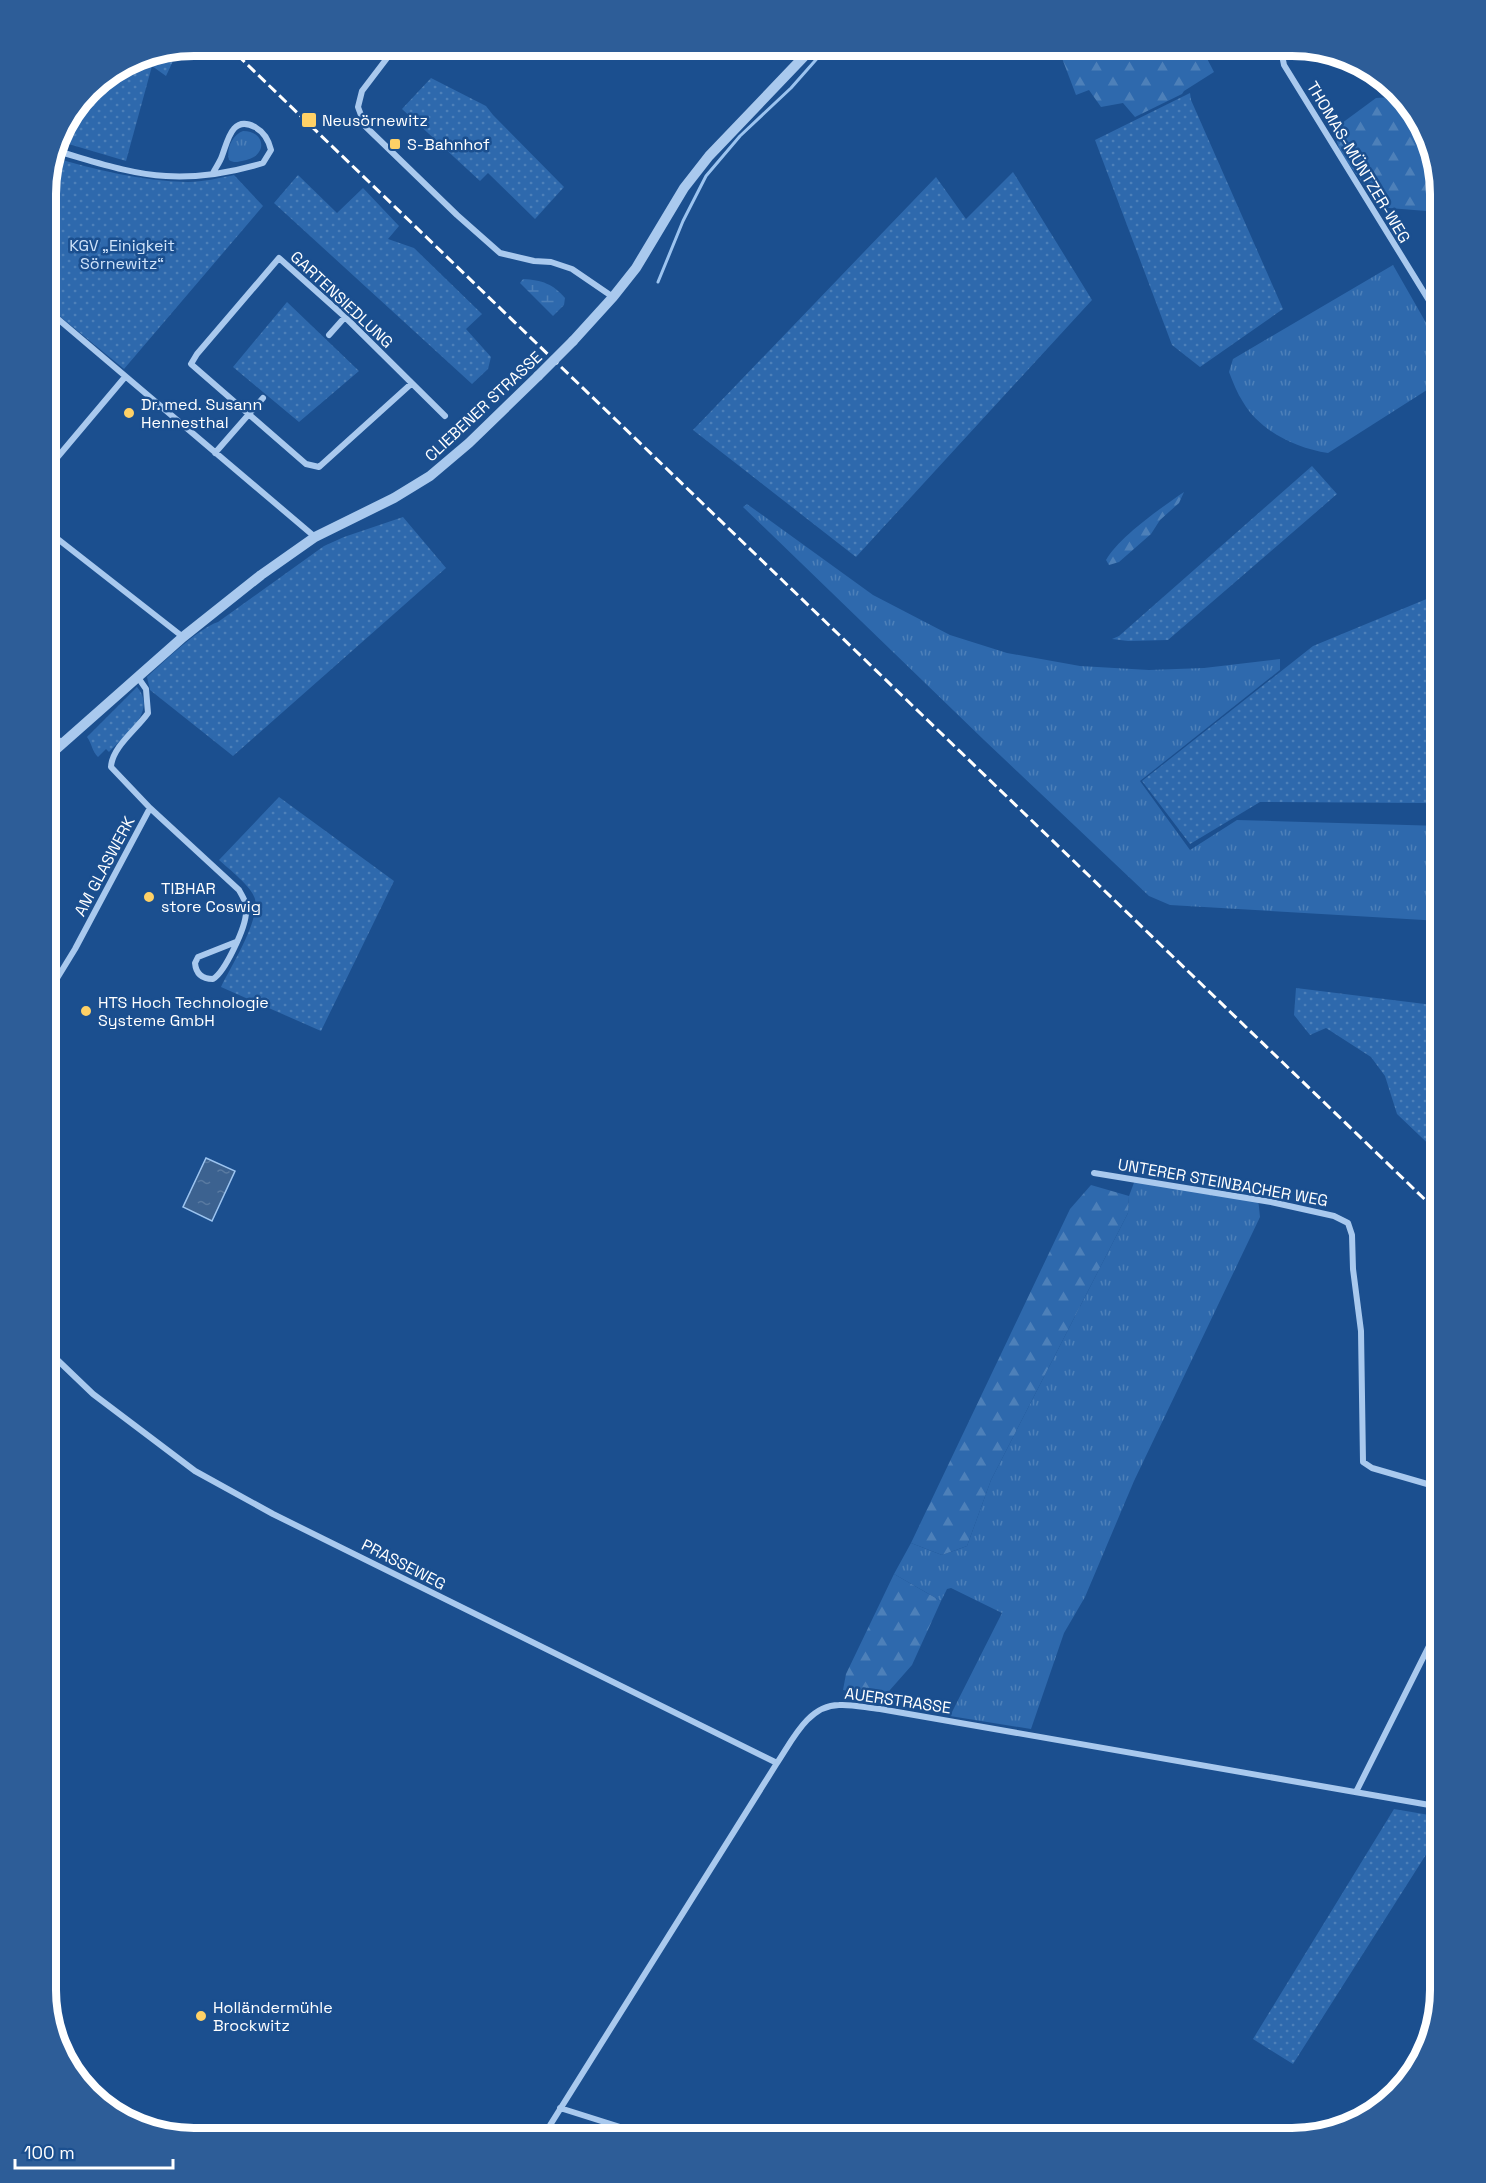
<svg xmlns="http://www.w3.org/2000/svg" width="1486" height="2183" viewBox="0 0 1486 2183" font-family="'Space Grotesk',sans-serif">
<style>
.grass{fill:url(#grass-tufts)}
.forest{fill:url(#forest-firs)}
.wetland{fill:url(#wetland-marsh)}
.park{fill:url(#park-dots)}
.water{fill:url(#water-ripples);stroke:#9cc4f0;stroke-width:1.5}
.lines{fill:none;stroke-linecap:round;stroke-linejoin:round}
.stream{stroke:#9cc4f0;stroke-width:3}
.minor{stroke:#a9c9ee;stroke-width:6}
.tertiary{stroke:#a9c9ee;stroke-width:10}
.rail{stroke:#fff;stroke-width:3;stroke-dasharray:10 4.5;stroke-linecap:butt}
.tertiary-bridge{stroke:#a9c9ee;stroke-width:10}
.poi-dot{fill:#ffd166;stroke:#1b4f8f;stroke-width:2}
.labels{text-anchor:middle;stroke-width:5;stroke-linejoin:round;paint-order:stroke}
.poi-label{font-size:16px;fill:#fff;stroke:#1b4f8f;text-anchor:start}
.street-label{font-size:16px;fill:#fff;stroke:#1b4f8f}
.park-label{font-size:16px;fill:#cfe3fa;stroke:#1b4f8f}
.rim{fill:none;stroke:#fff;stroke-width:8}
</style>
<defs>
<pattern id="grass-tufts" width="24" height="20" patternUnits="userSpaceOnUse" patternTransform="scale(1.5)"><rect width="24" height="20" fill="#2e69ad"/><path d="M3 7l-1-3M5 7V3M7 7l1-3M15 17l-1-3M17 17v-4M19 17l1-3" fill="none" stroke="#4d80b9"/></pattern>
<pattern id="forest-firs" width="22" height="20" patternUnits="userSpaceOnUse" patternTransform="scale(1.5)"><rect width="22" height="20" fill="#2e69ad"/><path d="M5 1l3.5 6h-7zM16 11l3.5 6h-7z" fill="#4d80b9"/></pattern>
<pattern id="wetland-marsh" width="20" height="14" patternUnits="userSpaceOnUse" patternTransform="scale(1.5)"><rect width="20" height="14" fill="#2e69ad"/><path d="M1 5h8M5 5V1M11 12h8M15 12V8" fill="none" stroke="#4d80b9"/></pattern>
<pattern id="park-dots" width="8" height="8" patternUnits="userSpaceOnUse" patternTransform="scale(1.5)"><rect width="8" height="8" fill="#2e69ad"/><path d="M2 2h.1M6 6h.1" fill="none" stroke="#4d80b9" stroke-width="1.8" stroke-linecap="round"/></pattern>
<pattern id="water-ripples" width="26" height="14" patternUnits="userSpaceOnUse" patternTransform="scale(1.5)"><rect width="26" height="14" fill="#3c6290"/><path d="M2 4q2-2 4 0t4 0M15 11q2-2 4 0t4 0" fill="none" stroke="#597aa1"/></pattern>
</defs>
<rect width="100%" height="100%" fill="#1b4f8f"/>
<!-- grass -->
<path class="grass" d="M 243,131 C 266,131 269,157 242,161 C 237,162 234,163 229,160 C 226,149 232,135 243,131 Z
M 1393,265 L 1441,349 L 1441,381 L 1328,453 C 1295,448 1260,431 1243,402 C 1237,393 1233,382 1229,372 L 1233,359 Z
M 747,504 L 873,595 L 950,635 L 1007,653 L 1080,666 L 1149,670 L 1204,668 L 1280,659 L 1280,670 L 1140,781 L 1190,850 L 1237,820 L 1441,826 L 1441,921 L 1170,905 L 1149,896 L 984,740 L 743,507 Z
M 1135,1180 L 1258,1198 L 1260,1217 L 1134,1481 L 1085,1597 L 1064,1633 L 1031,1729 L 950,1716 L 1002,1613 L 951,1588 L 947,1589 L 941,1601 L 894,1574 L 911,1543 L 942,1555 L 967,1546 L 991,1480 L 1128,1213 L 1129,1196 Z"/>
<!-- forest -->
<path class="forest" d="M 1057,45 L 1200,45 L 1214,72 L 1184,91 L 1182,94 L 1135,117 L 1123,103 L 1101,107 L 1089,90 L 1076,95 Z
M 1397,93 L 1421,119 L 1441,193 L 1441,216 L 1439,212 L 1389,208 L 1374,199 L 1340,152 L 1336,138 L 1338,126 L 1376,98 L 1393,97 Z
M 1184,492 L 1179,503 L 1160,520 L 1151,534 L 1119,562 L 1109,565 L 1106,560 C 1119,537 1162,507 1184,492 Z
M 1091,1185 L 1129,1196 L 1128,1213 L 991,1480 L 967,1546 L 942,1555 L 911,1543 L 1070,1209 Z
M 894,1574 L 941,1601 L 912,1665 L 882,1699 L 843,1690 L 846,1674 Z"/>
<!-- wetland -->
<path class="wetland" d="M 523,279 C 542,280 553,284 565,298 L 564,305 L 553,316 L 520,283 Z"/>
<!-- park -->
<path class="park" d="M 168,50 L 173,61 L 166,76 L 152,66 L 126,161 L 55,140 L 89,88 L 137,56 Z
M 431,78 L 486,106 L 493,115 L 564,187 L 535,219 L 488,173 L 480,181 L 402,109 Z
M 1190,93 L 1191,100 L 1283,309 L 1200,367 L 1172,345 L 1095,140 Z
M 52,157 C 96,170 141,181 188,182 C 203,182 219,178 234,175 L 263,206 L 124,369 L 45,304 L 45,184 Z
M 1013,172 L 1092,300 L 856,557 L 693,430 L 936,177 L 966,219 Z
M 298,175 L 337,213 L 363,188 L 399,226 L 388,239 L 414,248 L 482,314 L 466,329 L 491,357 L 488,369 L 472,384 L 274,203 Z
M 287,302 L 359,371 L 299,422 L 233,367 Z
M 1312,466 L 1337,494 L 1168,640 L 1128,641 L 1112,639 L 1119,636 Z
M 403,517 L 446,568 L 233,756 L 150,690 L 147,677 C 164,662 197,629 218,622 L 324,546 L 344,537 Z
M 1441,593 L 1441,805 L 1424,803 L 1260,802 L 1190,844 L 1142,781 L 1313,646 Z
M 137,687 C 158,711 125,735 109,752 L 106,749 L 98,757 C 92,751 92,744 87,737 Z
M 279,797 L 394,881 L 321,1031 L 221,987 C 231,966 260,921 255,899 C 252,887 229,869 219,860 Z
M 1296,988 L 1441,1006 L 1441,1156 L 1397,1114 L 1385,1076 L 1371,1057 L 1326,1028 L 1310,1035 L 1294,1015 Z
M 1394,1809 L 1441,1817 L 1441,1831 L 1293,2064 L 1253,2039 Z"/>
<!-- water -->
<path class="water" d="M 206,1158 L 235,1171 L 212,1221 L 183,1207 Z"/>
<g class="lines">
<!-- stream -->
<path class="stream" d="M 658,282 L 683,221 L 706,176 L 740,136 L 791,88 L 829,45"/>
<!-- minor -->
<path class="minor" d="M 397,45 L 362,91 L 358,107 L 365,126 L 457,215 L 500,253 L 534,261 L 551,262 L 572,269 L 613,297
M 1280,45 L 1284,65 L 1441,320
M 53,150 C 90,160 128,174 166,176 C 198,178 233,172 263,163 L 271,150 C 269,141 264,132 255,127 C 232,115 228,140 222,156 C 220,162 216,167 213,173
M 45,308 L 315,537
M 329,335 L 345,317
M 411,384 L 319,467 L 306,464 L 191,364 L 197,354 L 279,258 L 345,317 L 445,416
M 215,453 L 263,398
M 45,472 L 125,377
M 45,529 L 183,637
M 137,676 L 146,689 L 148,713 C 137,729 112,747 111,767 L 150,808
M 45,998 L 75,949 L 150,808 L 239,890 C 243,897 247,903 246,912 C 246,927 225,972 213,979 C 202,979 196,974 195,963 L 198,957 L 236,942
M 1094,1173 L 1271,1202 L 1334,1216 L 1348,1223 L 1352,1235 L 1353,1269 L 1361,1331 L 1363,1462 L 1372,1468 L 1441,1488
M 45,1348 L 93,1394 L 195,1471 L 273,1514 L 777,1763
M 1356,1792 L 1441,1622
M 560,2108 L 655,2138
M 542,2138 L 777,1763 C 792,1741 808,1705 839,1705 C 852,1704 867,1708 880,1709 L 1441,1807"/>
<!-- tertiary -->
<path class="tertiary" d="M 573,341 L 613,297 L 636,268 L 684,188 L 709,156 L 815,45
M 45,731 L 60,744
M 45,759 L 183,637 L 261,575 L 315,537 L 394,498 L 430,476 L 469,443 L 538,376"/>
<!-- rail -->
<path class="rail" d="M 227,45 L 1441,1215"/>
<!-- tertiary-bridge -->
<path class="tertiary-bridge" d="M 538,376 L 573,341"/>
</g>
<!-- markers -->
<g class="poi-dot">
<rect x="301" y="112" width="16" height="16" rx="3"/>
<rect x="389" y="138" width="12" height="12" rx="3"/>
<circle cx="129" cy="413" r="6"/>
<circle cx="149" cy="897" r="6"/>
<circle cx="86" cy="1011" r="6"/>
<circle cx="201" cy="2016" r="6"/>
</g>
<g class="labels">
<!-- poi labels -->
<g class="poi-label">
<text x="322" y="126">Neusörnewitz</text>
<text x="407" y="150">S-Bahnhof</text>
<text x="141" y="410">Dr. med. Susann<tspan x="141" dy="18">Hennesthal</tspan></text>
<text x="161" y="894">TIBHAR<tspan x="161" dy="18">store Coswig</tspan></text>
<text x="98" y="1008">HTS Hoch Technologie<tspan x="98" dy="18">Systeme GmbH</tspan></text>
<text x="213" y="2013">Holländermühle<tspan x="213" dy="18">Brockwitz</tspan></text>
</g>
<!-- street labels -->
<g class="street-label">
<text transform="translate(1359 162) rotate(59)" y="6">THOMAS-MÜNTZER-WEG</text>
<text transform="translate(342 299) rotate(43)" y="6">GARTENSIEDLUNG</text>
<text transform="translate(483 406) rotate(-43)" y="6">CLIEBENER STRASSE</text>
<text transform="translate(104 866) rotate(-62)" y="6">AM GLASWERK</text>
<text transform="translate(1223 1182) rotate(10)" y="6">UNTERER STEINBACHER WEG</text>
<text transform="translate(404 1564) rotate(27)" y="6">PRASSEWEG</text>
<text transform="translate(898 1700) rotate(8)" y="6">AUERSTRASSE</text>
</g>
<!-- park labels -->
<g class="park-label">
<text x="122" y="251">KGV „Einigkeit<tspan x="122" dy="18">Sörnewitz“</tspan></text>
</g>
</g>
<!-- crop -->
<path d="M0 0H1486V2183H0ZM194 56H1292A138 138 0 0 1 1430 194V1990A138 138 0 0 1 1292 2128H194A138 138 0 0 1 56 1990V194A138 138 0 0 1 194 56Z" fill="#2d5d98" fill-rule="evenodd"/>
<path class="rim" d="M194 56H1292A138 138 0 0 1 1430 194V1990A138 138 0 0 1 1292 2128H194A138 138 0 0 1 56 1990V194A138 138 0 0 1 194 56Z"/>
<!-- scale -->
<path d="M15 2159v9h158v-9" fill="none" stroke="#ffffff" stroke-width="3"/>
<text x="24" y="2159" font-size="18" fill="#ffffff" stroke="#1b4f8f" stroke-width="4.5" paint-order="stroke">100 m</text>
</svg>
